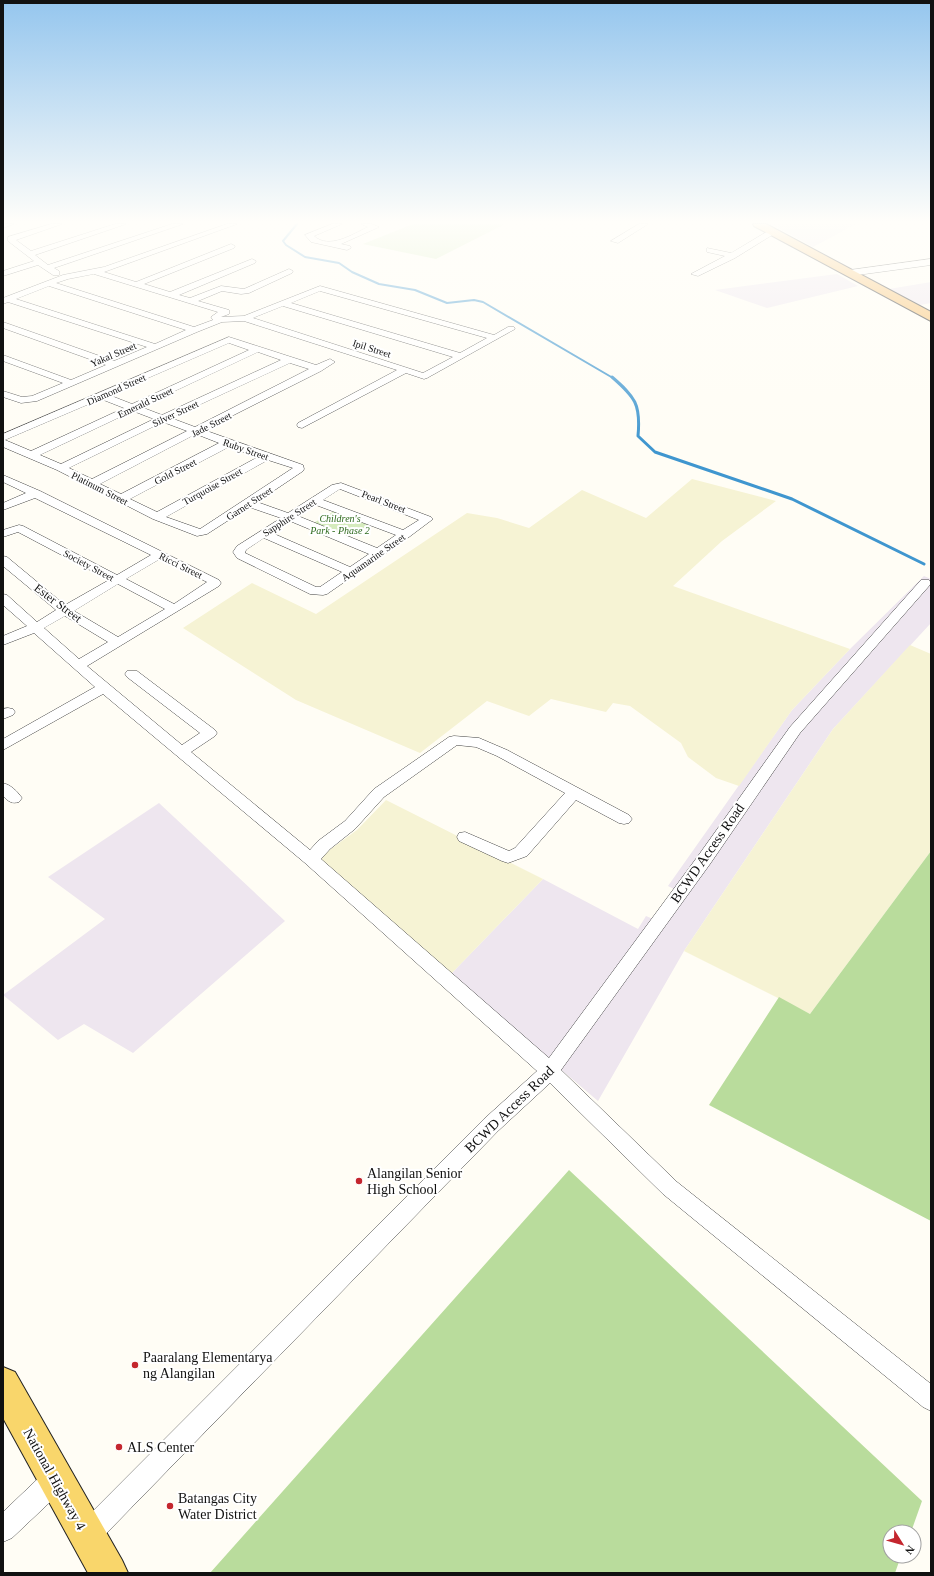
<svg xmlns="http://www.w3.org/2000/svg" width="934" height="1576" viewBox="0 0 934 1576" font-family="'Times New Roman',serif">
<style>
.industrial{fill:#eee6ef}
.farmland{fill:#f6f3d4}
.green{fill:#d5ebbd}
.forest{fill:#b9dc9c}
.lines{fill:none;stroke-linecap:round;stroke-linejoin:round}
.stream-far1{stroke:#3f96cf;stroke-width:2}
.stream{stroke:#3f96cf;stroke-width:3}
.minor-casing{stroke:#444;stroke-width:1}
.tertiary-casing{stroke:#444;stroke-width:1}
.primary-casing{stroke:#222;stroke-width:2}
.trunk-casing{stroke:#222;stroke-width:2}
.minor{fill:#fff;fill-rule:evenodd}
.tertiary{fill:#fff;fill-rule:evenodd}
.primary{fill:#f9d66b;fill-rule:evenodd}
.trunk{fill:#f7bc64;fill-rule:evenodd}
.poi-dot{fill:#c4262e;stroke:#fff;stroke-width:1.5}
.labels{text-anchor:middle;stroke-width:4;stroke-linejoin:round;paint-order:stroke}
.far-street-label{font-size:10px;fill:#111;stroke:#fff}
.far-park-label{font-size:10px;font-style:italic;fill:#2f6b1f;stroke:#fff}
.street-label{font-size:12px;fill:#111;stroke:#fff}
.near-street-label{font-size:14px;fill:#111;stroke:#fff}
.near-poi-label{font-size:14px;fill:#111;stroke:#fff;text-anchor:start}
</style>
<rect width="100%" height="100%" fill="#fffdf5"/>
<!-- industrial -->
<path class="industrial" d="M 771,224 L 856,224 L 813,247 Z
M 837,274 L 858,286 L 767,308 L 715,290 Z
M 931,282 L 931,303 L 920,305 L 889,289 Z
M 924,576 L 931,579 L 931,623 L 833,729 L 684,951 L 598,1101 L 450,975 L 543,879 L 638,929 L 646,916 L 653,919 L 674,889 L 668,886 L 792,710 L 850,649 Z
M 159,803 L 285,921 L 133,1053 L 84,1024 L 58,1040 L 3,995 L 105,919 L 48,877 Z"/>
<!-- farmland -->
<path class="farmland" d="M 692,479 L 776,501 L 722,541 L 673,586 L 850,649 L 792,710 L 739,786 L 716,778 L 688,757 L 681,743 L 630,706 L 613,703 L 606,712 L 551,699 L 529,716 L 487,701 L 420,753 L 296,700 L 183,628 L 252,583 L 316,614 L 467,513 L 497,518 L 529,528 L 582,490 L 646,518 Z
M 910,645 L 931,654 L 931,851 L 810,1014 L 684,951 L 833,729 Z
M 386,800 L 543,879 L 450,975 L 317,859 L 357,830 Z"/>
<!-- green -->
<path class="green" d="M 413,224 L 501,224 L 503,225 L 436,259 L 363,244 Z
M 338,509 L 372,523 L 345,540 L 310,525 Z"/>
<!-- forest -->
<path class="forest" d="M 931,851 L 931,1221 L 709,1105 L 779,997 L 810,1014 Z
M 569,1170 L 922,1501 L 911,1532 L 890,1532 L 890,1556 L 901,1556 L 895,1573 L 210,1573 Z"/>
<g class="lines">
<!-- stream-far1 -->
<path class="stream-far1" d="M 297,224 L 283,241 L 286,245 L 305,257 L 339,263 L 352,272 L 379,284 L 415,290 L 447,303 L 474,300 L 483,302 L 613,378"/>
<!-- stream -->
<path class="stream" d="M 612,377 C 635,397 641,404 638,436 L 655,452 L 792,499 L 924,564"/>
<defs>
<path id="minor" d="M 3,224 L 14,224 L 3,228 Z
M 51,224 L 62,224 L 16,240 L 31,251 L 115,224 L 126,224 L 35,255 L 48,265 L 172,224 L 183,224 L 54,268 L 59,271 L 59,275 L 53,275 L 38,265 L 3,276 L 3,271 L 34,261 L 8,241 L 8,237 Z
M 227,224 L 237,224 L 104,272 L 136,282 L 231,244 L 235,246 L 234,248 L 144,284 L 170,292 L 252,259 L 256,261 L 255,263 L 179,295 L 190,298 L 221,286 L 244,289 L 289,269 L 293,271 L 292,273 L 249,293 L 241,294 L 222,291 L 198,301 L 229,310 L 229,314 L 221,317 L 244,316 L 320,286 L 494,335 L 508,327 L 514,327 L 515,329 L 427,378 L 424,379 L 406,373 L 302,428 L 298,427 L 297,425 L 298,423 L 397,370 L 244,321 L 222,322 L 197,332 L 37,401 L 21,403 L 3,397 L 3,391 L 22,397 L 32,396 L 63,383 L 3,361 L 3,355 L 71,380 L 106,365 L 3,328 L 3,322 L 114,361 L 147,347 L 8,302 L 3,304 L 3,298 L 63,275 L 104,267 ZM 94,274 L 218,312 L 211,317 L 213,320 L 194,327 L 56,283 L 68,279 ZM 49,286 L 186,330 L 155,344 L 16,299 ZM 320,291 L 487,338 L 460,353 L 291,303 ZM 283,306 L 453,357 L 423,373 L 253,318 Z
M 332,224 L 342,224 L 314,236 C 329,250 353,234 368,227 L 361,224 L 372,224 L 379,227 L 341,244 L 350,246 L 351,248 L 347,250 L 311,242 L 305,235 Z
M 639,224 L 648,224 L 618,243 L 611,241 Z
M 770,230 L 777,232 L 735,258 L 698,276 L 691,274 L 725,256 L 707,252 L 707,248 L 731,253 Z
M 229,337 L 316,365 L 330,359 L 335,362 L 321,371 L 204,430 L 303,465 L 304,469 L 303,471 L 257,502 L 288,513 L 332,485 L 341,483 L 431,517 L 433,519 L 409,537 L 327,594 L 323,595 L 310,594 L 237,558 L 233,552 L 237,546 L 281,518 L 249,507 L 207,534 L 197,536 L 153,519 L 57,470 L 3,447 L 3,434 ZM 229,343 L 249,350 L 132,404 L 109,395 ZM 258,352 L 281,360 L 162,415 L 141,407 ZM 290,363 L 309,369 L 195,427 L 171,418 ZM 101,399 L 124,408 L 31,451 L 5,440 ZM 133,411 L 154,419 L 61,464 L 40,455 ZM 163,422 L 187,431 L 92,479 L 69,468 ZM 196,434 L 219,443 L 121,494 L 100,484 ZM 229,447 L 258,457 L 157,512 L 130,499 ZM 268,460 L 293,468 L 200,529 L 166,517 ZM 340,489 L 419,520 L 403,530 L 323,500 ZM 316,505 L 396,535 L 377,548 L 298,516 ZM 290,521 L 369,554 L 350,567 L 272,533 ZM 264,538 L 342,572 L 320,587 L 316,587 L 245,553 L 246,550 Z
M 3,475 L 40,491 L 219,580 L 221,583 L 219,586 L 87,666 L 182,745 L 200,733 L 127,677 L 125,674 L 127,671 L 137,671 L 215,730 L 217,733 L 215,736 L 191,752 L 310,850 L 318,841 L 345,821 L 374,789 L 449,737 L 454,736 L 479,738 L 507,750 L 629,815 L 632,819 L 629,823 L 624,824 L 619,823 L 576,800 L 527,856 L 508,863 L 502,861 L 459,841 L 457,837 L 459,833 L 465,832 L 509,851 L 515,848 L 565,793 L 497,756 L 476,747 L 457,745 L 384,797 L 355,829 L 330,849 L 321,859 L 549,1058 L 698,856 L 790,727 L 921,580 L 929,580 L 931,583 L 929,586 L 800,733 L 710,864 L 561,1070 L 677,1182 L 931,1384 L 931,1411 L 923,1407 L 663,1194 L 550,1083 L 498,1131 L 96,1544 L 87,1548 L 78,1544 L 74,1535 L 78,1526 L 484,1119 L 537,1071 L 305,863 L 103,694 L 3,750 L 3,739 L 95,687 L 34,633 L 3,645 L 3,636 L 27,626 L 3,605 L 3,594 L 7,595 L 37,622 L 56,610 L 3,566 L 3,556 L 7,557 L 65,605 L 109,580 L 18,532 L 3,537 L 3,530 L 19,525 L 23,526 L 117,575 L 151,555 L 35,498 L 3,510 L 3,503 L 26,493 L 3,482 ZM 160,559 L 207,582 L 174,604 L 126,579 ZM 118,584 L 165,609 L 118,637 L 74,611 ZM 65,616 L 108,642 L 79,659 L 44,628 Z
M 8,708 L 13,709 L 15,712 L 13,715 L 3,719 L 3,709 Z
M 3,783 C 11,785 17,791 22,798 L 19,802 C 12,804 9,802 3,796 Z
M 56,1467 L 65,1470 L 68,1479 L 65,1488 L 12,1538 L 3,1542 L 3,1512 L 47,1470 Z"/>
<path id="tertiary" d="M 931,259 L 931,265 L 850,276 L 845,273 L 850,270 Z"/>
<path id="primary" d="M 3,1367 L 15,1372 L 122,1560 L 128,1573 L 88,1573 L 3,1418 Z"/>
<path id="trunk" d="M 753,224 L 766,224 L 931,312 L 931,321 L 754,226 Z"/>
</defs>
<!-- minor casing -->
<use href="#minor" class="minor-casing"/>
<!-- tertiary casing -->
<use href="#tertiary" class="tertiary-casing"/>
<!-- primary casing -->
<use href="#primary" class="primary-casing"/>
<!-- trunk casing -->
<use href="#trunk" class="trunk-casing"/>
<!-- minor -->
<use href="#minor" class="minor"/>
<!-- tertiary -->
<use href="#tertiary" class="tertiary"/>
<!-- primary -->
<use href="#primary" class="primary"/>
<!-- trunk -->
<use href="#trunk" class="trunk"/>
</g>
<!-- sky -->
<linearGradient id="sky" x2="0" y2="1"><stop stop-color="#95c6ee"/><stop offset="0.5" stop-color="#fffefa"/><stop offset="1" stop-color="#fffefa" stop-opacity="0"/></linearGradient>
<rect width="934" height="444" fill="url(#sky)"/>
<!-- markers -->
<g class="poi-dot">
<circle cx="359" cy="1181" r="4"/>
<circle cx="135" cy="1365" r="4"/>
<circle cx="119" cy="1447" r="4"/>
<circle cx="170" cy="1506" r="4"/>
</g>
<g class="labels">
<!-- far-street labels -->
<g class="far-street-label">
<text transform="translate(372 348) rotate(18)" y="4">Ipil Street</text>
<text transform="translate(113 354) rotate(-23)" y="4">Yakal Street</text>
<text transform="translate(116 389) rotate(-24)" y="4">Diamond Street</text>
<text transform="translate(145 402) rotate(-25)" y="4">Emerald Street</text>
<text transform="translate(175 413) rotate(-25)" y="4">Silver Street</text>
<text transform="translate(211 424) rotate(-27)" y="4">Jade Street</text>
<text transform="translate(246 449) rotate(19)" y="4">Ruby Street</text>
<text transform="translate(175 471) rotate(-27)" y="4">Gold Street</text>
<text transform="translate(212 486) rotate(-29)" y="4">Turquoise Street</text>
<text transform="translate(100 488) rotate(27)" y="4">Platinum Street</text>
<text transform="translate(384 501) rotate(21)" y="4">Pearl Street</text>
<text transform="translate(249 503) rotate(-33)" y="4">Garnet Street</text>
<text transform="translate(289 517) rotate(-33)" y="4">Sapphire Street</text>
<text transform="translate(373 557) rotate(-35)" y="4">Aquamarine Street</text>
<text transform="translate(89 565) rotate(28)" y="4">Society Street</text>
<text transform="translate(181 565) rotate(26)" y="4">Ricci Street</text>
</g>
<!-- far-park labels -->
<g class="far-park-label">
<text x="340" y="522">Children's<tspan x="340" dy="12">Park - Phase 2</tspan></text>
</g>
<!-- street labels -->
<g class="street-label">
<text transform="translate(58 603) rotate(37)" y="4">Ester Street</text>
</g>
<!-- near-street labels -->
<g class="near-street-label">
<text transform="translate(707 853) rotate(-55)" y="5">BCWD Access Road</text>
<text transform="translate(509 1109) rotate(-44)" y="5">BCWD Access Road</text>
<text transform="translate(55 1479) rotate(61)" y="5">National Highway 4</text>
</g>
<!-- near-poi labels -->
<g class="near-poi-label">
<text x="367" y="1178">Alangilan Senior<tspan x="367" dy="16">High School</tspan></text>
<text x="143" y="1362">Paaralang Elementarya<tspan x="143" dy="16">ng Alangilan</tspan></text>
<text x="127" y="1452">ALS Center</text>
<text x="178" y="1503">Batangas City<tspan x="178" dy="16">Water District</tspan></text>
</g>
</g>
<!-- border -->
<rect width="934" height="1576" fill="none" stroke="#111111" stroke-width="8"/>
<!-- north arrow -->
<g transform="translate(902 1544) rotate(127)"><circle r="19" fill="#ffffff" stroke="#a0a0a0"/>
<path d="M0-3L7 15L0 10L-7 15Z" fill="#c4262e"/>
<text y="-6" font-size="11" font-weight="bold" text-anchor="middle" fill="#111111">N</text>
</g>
</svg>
